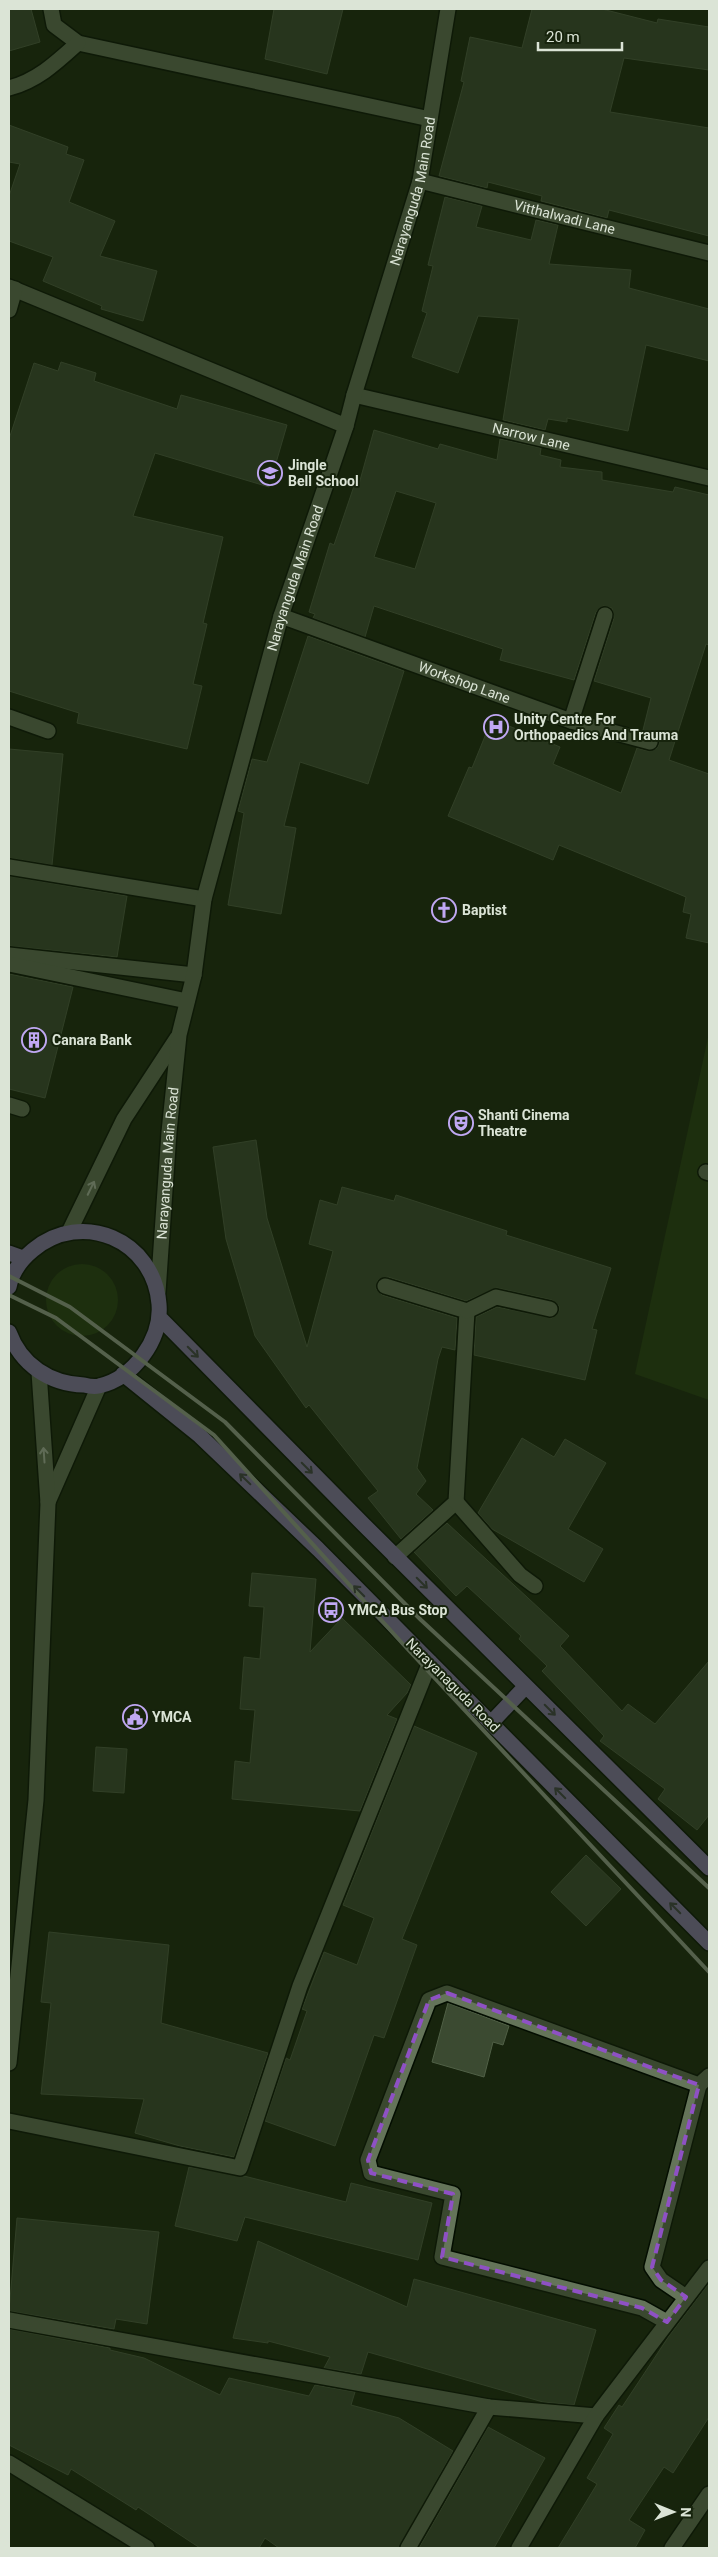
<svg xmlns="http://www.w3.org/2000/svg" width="718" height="2557" viewBox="0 0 718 2557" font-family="Roboto,sans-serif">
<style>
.green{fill:#243c10}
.building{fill:#3b4a31;stroke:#506046;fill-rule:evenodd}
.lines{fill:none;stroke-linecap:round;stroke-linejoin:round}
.minor-casing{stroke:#030d00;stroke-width:18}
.major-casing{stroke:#030d00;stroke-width:18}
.minor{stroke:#647459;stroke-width:15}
.major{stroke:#8c7cb2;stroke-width:15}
.rail{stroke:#9ea897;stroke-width:4}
.oneway{stroke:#b7c2b0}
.oneway2{stroke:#404347}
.marked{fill:none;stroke:#8e51c4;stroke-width:4;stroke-dasharray:10 6;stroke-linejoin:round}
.labels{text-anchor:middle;stroke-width:4;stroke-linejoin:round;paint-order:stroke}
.street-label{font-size:14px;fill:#dbe4d6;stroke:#17240d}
.poi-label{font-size:14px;font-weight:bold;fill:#dbe4d6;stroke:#17240d;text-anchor:start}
</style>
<rect width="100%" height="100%" fill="#17240d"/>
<!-- green -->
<path class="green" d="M 709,1033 L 709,1400 L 635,1374 Z
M46 1300a36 36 0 1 1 72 0a36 36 0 1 1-72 0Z"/>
<!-- building -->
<path class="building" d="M 9,9 L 31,9 L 40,42 L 9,51 Z
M 274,9 L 343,9 L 327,74 L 265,59 Z
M 532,9 L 602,9 L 657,23 L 658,19 L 709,27 L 709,70 L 624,58 L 610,112 L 709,128 L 709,236 L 609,210 L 607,218 L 541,201 L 542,196 L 488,182 L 487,188 L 439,176 L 464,82 L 461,81 L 470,37 L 522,48 Z
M 9,125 L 68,147 L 66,154 L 84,160 L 69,202 L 115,221 L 100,256 L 157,271 L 143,321 L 101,309 L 102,306 L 43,281 L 53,257 L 9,241 L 9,196 L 20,164 L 9,162 Z
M 445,197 L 482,206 L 476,227 L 531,240 L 536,220 L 558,225 L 549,264 L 631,270 L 629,288 L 709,309 L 709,361 L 646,345 L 628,431 L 567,418 L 567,422 L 548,419 L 545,430 L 503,420 L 519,319 L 478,316 L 458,373 L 412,357 L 427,313 L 422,311 L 433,266 L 428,265 Z
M 61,362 L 96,373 L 94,381 L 177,409 L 181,395 L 287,425 L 269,487 L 155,453 L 133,516 L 223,537 L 203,623 L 207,624 L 193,684 L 202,686 L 187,749 L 77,723 L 79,713 L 9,691 L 9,439 L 34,363 L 58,371 Z
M 374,430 L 438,449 L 440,444 L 497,460 L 500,439 L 541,448 L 540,455 L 561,460 L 560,467 L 602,472 L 602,480 L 673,492 L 675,487 L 709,495 L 709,645 L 706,644 L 669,760 L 709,774 L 709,943 L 686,938 L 691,914 L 683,912 L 686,897 L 559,845 L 553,860 L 448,816 L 469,767 L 472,768 L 492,719 L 560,747 L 553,764 L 621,793 L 637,748 L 648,751 L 657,748 L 659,744 L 657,736 L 643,730 L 651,698 L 594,681 L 614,618 L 612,608 L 603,606 L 596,612 L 574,680 L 500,660 L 503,649 L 374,606 L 365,637 L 313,618 L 315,614 L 309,612 L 330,543 L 334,545 L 355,483 L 359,484 ZM 396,491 L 436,503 L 415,569 L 374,557 Z
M 308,636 L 404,671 L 368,784 L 300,762 L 284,826 L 296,828 L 281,914 L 228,905 L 244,813 L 238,811 L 252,759 L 267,762 Z
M 9,749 L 63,754 L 52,865 L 9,858 Z
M 9,876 L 127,896 L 117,957 L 9,946 Z
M 9,974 L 73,987 L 45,1098 L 9,1089 Z
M 256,1140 L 267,1218 L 307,1347 L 333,1251 L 309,1244 L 320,1200 L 337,1205 L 342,1187 L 394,1201 L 396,1195 L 507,1231 L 506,1235 L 611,1268 L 592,1329 L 597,1330 L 585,1380 L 474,1355 L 476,1317 L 497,1307 L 552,1318 L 559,1311 L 559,1306 L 552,1300 L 497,1288 L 466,1301 L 388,1277 L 378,1280 L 376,1289 L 382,1295 L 457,1318 L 455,1350 L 442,1347 L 438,1359 L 417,1468 L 426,1481 L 416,1494 L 433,1510 L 401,1539 L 368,1498 L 378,1491 L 309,1405 L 306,1408 L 255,1336 L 226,1239 L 213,1147 Z
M 522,1438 L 554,1457 L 565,1439 L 606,1463 L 568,1529 L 603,1549 L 584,1582 L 492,1529 L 478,1513 Z
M 447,1523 L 569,1636 L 560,1646 L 622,1711 L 628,1704 L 655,1724 L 709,1661 L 709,1815 L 697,1830 L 658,1799 L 665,1789 L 600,1741 L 604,1736 L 542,1671 L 547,1666 L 519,1639 L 521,1636 L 467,1586 L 456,1596 L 414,1552 Z
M 252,1573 L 316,1579 L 310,1652 L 342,1618 L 411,1685 L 407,1693 L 387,1715 L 397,1719 L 360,1811 L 232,1799 L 235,1761 L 250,1763 L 255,1710 L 240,1709 L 244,1657 L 260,1659 L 264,1607 L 249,1606 Z
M 414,1726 L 477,1753 L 402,1939 L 417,1945 L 384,2038 L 374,2035 L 335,2146 L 265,2121 L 286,2058 L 290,2060 L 307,2011 L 302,2009 L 324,1952 L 357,1965 L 374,1918 L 343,1905 Z
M 96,1747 L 127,1749 L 124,1793 L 93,1791 Z
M 586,1855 L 621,1889 L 586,1926 L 551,1892 Z
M 49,1932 L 169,1945 L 161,2023 L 268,2053 L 234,2157 L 180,2146 L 135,2133 L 144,2099 L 41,2094 L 51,2003 L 41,2002 Z
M 448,2003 L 509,2026 L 503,2045 L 493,2042 L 484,2077 L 432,2062 Z
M 189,2167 L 244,2176 L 346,2202 L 351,2183 L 432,2203 L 418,2260 L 245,2217 L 237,2241 L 175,2226 Z
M 17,2218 L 159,2232 L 147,2324 L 116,2319 L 114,2329 L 9,2311 Z
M 258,2241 L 407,2307 L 414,2279 L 596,2330 L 574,2405 L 543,2402 L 368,2352 L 361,2374 L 324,2368 L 330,2357 L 268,2341 L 268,2343 L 233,2338 Z
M 709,2283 L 709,2417 L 673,2473 L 664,2467 L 629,2520 L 645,2530 L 635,2548 L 558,2548 L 597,2484 L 587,2478 L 613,2434 L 604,2428 L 619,2405 L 622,2407 L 669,2336 Z
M 9,2329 L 110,2348 L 110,2350 L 144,2358 L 220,2395 L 229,2378 L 309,2396 L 315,2385 L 355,2392 L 351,2405 L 399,2418 L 453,2451 L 399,2548 L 279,2548 L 265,2538 L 259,2548 L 200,2548 L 138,2507 L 136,2510 L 71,2469 L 68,2475 L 9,2445 Z
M 488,2427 L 545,2458 L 494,2548 L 419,2548 Z"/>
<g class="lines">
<defs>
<g id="minor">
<path d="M 51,9 L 54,25 L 78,43 L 430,119"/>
<path d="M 9,88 C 37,81 57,62 78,43"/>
<path id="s1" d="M 420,181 L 709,253"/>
<path d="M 9,287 L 346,426"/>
<path d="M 9,310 L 15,289"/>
<path id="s2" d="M 354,395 L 709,478"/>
<path id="s3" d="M 281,616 L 571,721 L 650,742"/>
<path d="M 9,717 L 48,731"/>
<path d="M 571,721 L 605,615"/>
<path d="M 9,867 L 204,899"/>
<path d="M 9,955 L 194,975"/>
<path d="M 9,964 L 187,1001"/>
<path d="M 9,1105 L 22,1109"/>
<path d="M 706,1172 L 709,1173"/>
<path d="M 69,1232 L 124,1119 L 177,1038"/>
<path d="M 385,1286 L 467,1311 L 456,1502 L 395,1557"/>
<path id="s4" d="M 158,1292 L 169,1132 L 179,1035 L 194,975 L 204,899 L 281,616 L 346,426 L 354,395 L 420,181 L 448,9"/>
<path d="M 467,1311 L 496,1297 L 550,1309"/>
<path d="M 48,1502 L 99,1386"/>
<path d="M 456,1502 L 520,1575 L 535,1586"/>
<path d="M 9,2063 L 36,1800 L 48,1503 L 39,1372"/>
<path d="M 9,2121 L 240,2168 L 300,1986 L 430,1662"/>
<path d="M 686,2297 L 661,2280 L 652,2267 L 699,2085"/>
<path d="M 9,2320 L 489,2407 L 596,2416"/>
<path d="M 667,2322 L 642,2308 L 442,2257 L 453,2194 L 371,2173 L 368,2160 L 429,2000 L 447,1993 L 699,2085 L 709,2076"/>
<path d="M 9,2463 L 147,2548"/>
<path d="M 408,2548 L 489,2407"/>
<path d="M 519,2548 L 596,2416 L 709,2268"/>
<path d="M 672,2548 L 709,2494"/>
</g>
<path id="major" d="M 9,1253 L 23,1258
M 9,1287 C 12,1272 22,1259 33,1250 C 82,1209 154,1240 159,1304 C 162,1339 134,1378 99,1386 C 94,1387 88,1386 84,1385 C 50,1384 21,1365 9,1332
M 159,1317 L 364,1525 L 709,1868
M 123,1374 L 200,1436 L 318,1549 L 709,1943
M 491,1723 L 526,1686"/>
</defs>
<!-- minor casing -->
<use href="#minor" class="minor-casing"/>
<!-- major casing -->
<use href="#major" class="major-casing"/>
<!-- minor -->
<use href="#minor" class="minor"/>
<!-- major -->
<use href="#major" class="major"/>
<!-- rail -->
<path class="rail" d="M 9,1276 L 70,1307 L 225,1422 L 421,1620 L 709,1888
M 9,1295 L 56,1318 L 214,1435 L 402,1643 L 709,1972"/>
</g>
<!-- one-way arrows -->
<defs><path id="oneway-shaft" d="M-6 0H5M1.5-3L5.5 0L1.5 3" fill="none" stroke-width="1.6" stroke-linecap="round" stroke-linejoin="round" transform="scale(1.25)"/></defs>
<g class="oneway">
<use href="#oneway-shaft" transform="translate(91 1188) rotate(-64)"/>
<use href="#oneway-shaft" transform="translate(44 1455) rotate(-94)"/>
</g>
<g class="oneway2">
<use href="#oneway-shaft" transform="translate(193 1352) rotate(45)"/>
<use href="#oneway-shaft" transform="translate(307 1468) rotate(45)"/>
<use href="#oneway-shaft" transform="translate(245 1479) rotate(-136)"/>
<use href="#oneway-shaft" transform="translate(422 1583) rotate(45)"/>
<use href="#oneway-shaft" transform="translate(359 1591) rotate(-135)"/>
<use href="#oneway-shaft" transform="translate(550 1710) rotate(45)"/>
<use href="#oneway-shaft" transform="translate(560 1793) rotate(-135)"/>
<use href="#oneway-shaft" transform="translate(675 1908) rotate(-135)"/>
</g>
<!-- marked area -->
<path d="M0 0H718V2557H0ZM 447,1993 L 699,2085 L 652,2267 L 661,2280 L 686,2297 L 667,2322 L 642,2308 L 442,2257 L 453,2194 L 371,2173 L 368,2160 L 429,2000 Z" fill="#17240d" fill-opacity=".55" fill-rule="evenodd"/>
<path class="marked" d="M 447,1993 L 699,2085 L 652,2267 L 661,2280 L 686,2297 L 667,2322 L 642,2308 L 442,2257 L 453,2194 L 371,2173 L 368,2160 L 429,2000 Z"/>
<!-- icons -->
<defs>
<symbol id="school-ring" viewBox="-11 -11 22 22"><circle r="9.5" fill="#17240d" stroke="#c0a8f3" stroke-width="1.5"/><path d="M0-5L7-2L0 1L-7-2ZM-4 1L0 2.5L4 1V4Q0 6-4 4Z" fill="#c0a8f3"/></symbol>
<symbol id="hospital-ring" viewBox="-11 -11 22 22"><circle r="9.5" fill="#17240d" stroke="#c0a8f3" stroke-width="1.5"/><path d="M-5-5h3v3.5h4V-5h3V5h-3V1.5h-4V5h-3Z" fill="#c0a8f3"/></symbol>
<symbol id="church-ring" viewBox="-11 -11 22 22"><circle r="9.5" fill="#17240d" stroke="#c0a8f3" stroke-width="1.5"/><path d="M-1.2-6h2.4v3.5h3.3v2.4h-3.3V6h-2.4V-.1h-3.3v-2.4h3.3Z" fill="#c0a8f3"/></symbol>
<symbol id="building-ring" viewBox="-11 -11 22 22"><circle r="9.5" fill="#17240d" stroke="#c0a8f3" stroke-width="1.5"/><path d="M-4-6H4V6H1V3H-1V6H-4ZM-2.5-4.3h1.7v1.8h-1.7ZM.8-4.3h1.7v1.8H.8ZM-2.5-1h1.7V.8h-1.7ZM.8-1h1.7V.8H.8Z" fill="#c0a8f3"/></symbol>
<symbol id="theatre-ring" viewBox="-11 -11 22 22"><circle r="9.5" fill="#17240d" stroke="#c0a8f3" stroke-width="1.5"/><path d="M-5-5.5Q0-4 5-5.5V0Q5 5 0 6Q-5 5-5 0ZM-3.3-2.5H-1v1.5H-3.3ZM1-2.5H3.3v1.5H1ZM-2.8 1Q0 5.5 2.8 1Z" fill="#c0a8f3"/></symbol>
<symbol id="bus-ring" viewBox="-11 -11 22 22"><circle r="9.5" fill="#17240d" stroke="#c0a8f3" stroke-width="1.5"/><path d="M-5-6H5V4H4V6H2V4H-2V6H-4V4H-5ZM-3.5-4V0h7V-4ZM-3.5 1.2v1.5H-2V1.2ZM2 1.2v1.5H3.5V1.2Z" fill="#c0a8f3"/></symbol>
<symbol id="civic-ring" viewBox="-11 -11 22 22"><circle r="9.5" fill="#17240d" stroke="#c0a8f3" stroke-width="1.5"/><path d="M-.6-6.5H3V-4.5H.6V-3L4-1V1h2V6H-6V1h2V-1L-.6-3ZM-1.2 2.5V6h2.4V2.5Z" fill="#c0a8f3"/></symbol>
</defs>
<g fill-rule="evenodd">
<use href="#school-ring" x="256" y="459" width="28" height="28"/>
<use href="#hospital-ring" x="482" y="713" width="28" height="28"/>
<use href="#church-ring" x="430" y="896" width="28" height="28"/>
<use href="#building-ring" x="20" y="1026" width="28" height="28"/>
<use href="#theatre-ring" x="447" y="1109" width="28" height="28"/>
<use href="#bus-ring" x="317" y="1596" width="28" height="28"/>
<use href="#civic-ring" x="121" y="1703" width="28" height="28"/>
</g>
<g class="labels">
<!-- street labels -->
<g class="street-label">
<text dy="5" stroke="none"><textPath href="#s4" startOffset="1135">Narayanguda Main Road</textPath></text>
<text dy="5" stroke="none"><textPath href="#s1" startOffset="149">Vitthalwadi Lane</textPath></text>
<text dy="5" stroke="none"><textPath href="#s2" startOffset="182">Narrow Lane</textPath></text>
<text dy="5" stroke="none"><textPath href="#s4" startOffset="730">Narayanguda Main Road</textPath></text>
<text dy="5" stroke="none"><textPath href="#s3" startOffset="195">Workshop Lane</textPath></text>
<text dy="5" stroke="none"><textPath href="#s4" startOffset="129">Narayanguda Main Road</textPath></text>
<text transform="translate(453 1685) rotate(45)" y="5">Narayanaguda Road</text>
</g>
<!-- poi labels -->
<g class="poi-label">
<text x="288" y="470">Jingle<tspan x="288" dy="16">Bell School</tspan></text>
<text x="514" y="724">Unity Centre For<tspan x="514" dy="16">Orthopaedics And Trauma</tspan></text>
<text x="462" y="915">Baptist</text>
<text x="52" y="1045">Canara Bank</text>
<text x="478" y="1120">Shanti Cinema<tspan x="478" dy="16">Theatre</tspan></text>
<text x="348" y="1615">YMCA Bus Stop</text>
<text x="152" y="1722">YMCA</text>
</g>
</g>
<!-- border -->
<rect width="718" height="2557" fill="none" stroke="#dbe4d6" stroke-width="20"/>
<!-- north arrow -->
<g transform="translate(673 2512) rotate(91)" stroke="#17240d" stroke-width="4" paint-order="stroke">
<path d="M0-4L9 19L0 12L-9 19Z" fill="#dbe4d6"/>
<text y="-8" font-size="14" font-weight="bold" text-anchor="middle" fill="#dbe4d6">N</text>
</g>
<!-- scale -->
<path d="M538 42v8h84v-8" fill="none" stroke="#dbe4d6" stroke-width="2.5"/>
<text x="546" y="42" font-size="15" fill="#dbe4d6" stroke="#17240d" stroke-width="4" paint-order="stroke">20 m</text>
</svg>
